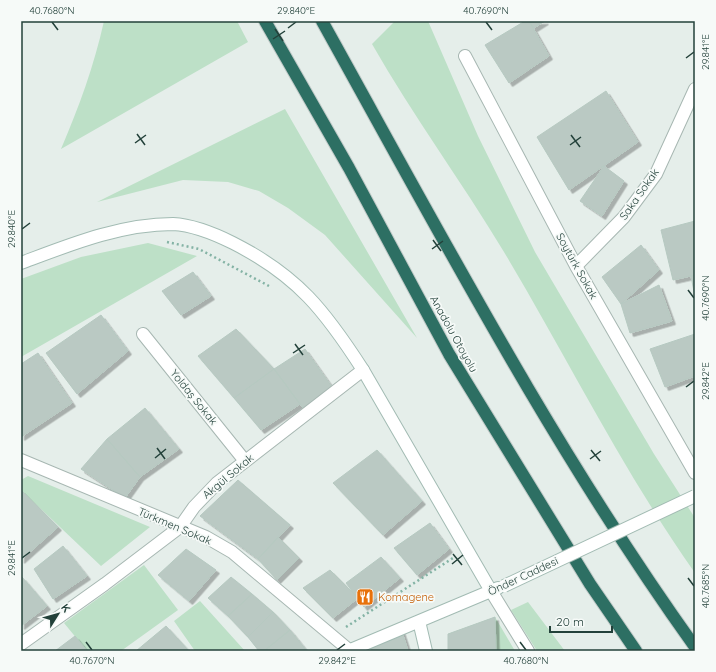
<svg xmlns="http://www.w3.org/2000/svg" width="716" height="672" viewBox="0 0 716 672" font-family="Quicksand,sans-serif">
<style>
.green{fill:#bde0c7}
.building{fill:#bac9c3;stroke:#b6c9c1;filter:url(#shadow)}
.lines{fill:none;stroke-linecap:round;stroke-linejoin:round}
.street-casing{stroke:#a7b7b2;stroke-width:14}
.secondary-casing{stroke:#a2bbb3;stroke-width:14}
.highway-casing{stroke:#c1cac8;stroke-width:14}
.path{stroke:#84b3a5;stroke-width:2.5;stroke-dasharray:2 3;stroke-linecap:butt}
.street{stroke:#fff;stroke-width:12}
.secondary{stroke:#fff;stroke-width:12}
.highway{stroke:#2d6f63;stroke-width:12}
.secondary-bridge-casing{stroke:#a2bbb3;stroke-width:14;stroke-linecap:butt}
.secondary-bridge{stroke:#fff;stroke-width:12}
.ticks{fill:none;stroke:#23413a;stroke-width:1.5}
.labels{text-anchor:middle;stroke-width:3.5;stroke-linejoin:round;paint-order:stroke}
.street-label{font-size:11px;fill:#23413a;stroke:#f6faf8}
.food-label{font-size:11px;fill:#c56008;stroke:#f6faf8;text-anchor:start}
.neatline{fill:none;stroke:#23413a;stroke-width:1.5}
.ticks-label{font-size:10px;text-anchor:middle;fill:#23413a}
</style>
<defs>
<filter id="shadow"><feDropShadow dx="3.5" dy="3.5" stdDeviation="0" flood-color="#0004"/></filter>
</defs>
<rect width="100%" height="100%" fill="#e5eeea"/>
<!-- green -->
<path class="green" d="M 104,21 L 237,21 L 248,42 L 61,149 C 79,107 94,66 104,21 Z
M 395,21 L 428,21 L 478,136 L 535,252 L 654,454 L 695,518 L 695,573 C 623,471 568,359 504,252 C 462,182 413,116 372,44 Z
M 285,109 L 417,338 L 325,235 L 288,208 L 259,191 L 228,182 L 183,180 L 97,202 Z
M 148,243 L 197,256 L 21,357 L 21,279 L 81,257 Z
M 28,476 L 150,527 L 101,566 L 21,490 L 21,480 Z
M 144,565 L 178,610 L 121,651 L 87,651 L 64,623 Z
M 200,601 L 245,651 L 195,651 L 174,621 Z
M 528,602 L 565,651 L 537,651 L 511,610 Z
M 495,617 L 515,651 L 448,651 L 448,634 Z"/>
<!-- building -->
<path class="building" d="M 525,21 L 529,21 L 549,56 L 509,83 L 485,45 Z
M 529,21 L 545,21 L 534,28 Z
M 606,91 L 638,142 L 569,190 L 537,137 Z
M 604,166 L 624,181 L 602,216 L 580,201 Z
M 695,221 L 695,275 L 673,280 L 661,230 Z
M 641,245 L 659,270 L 621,304 L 602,277 Z
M 193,272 L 211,296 L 181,315 L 162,291 Z
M 695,275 L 695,297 L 691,276 Z
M 659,285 L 672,321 L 630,333 L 621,304 Z
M 101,315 L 128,351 L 77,394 L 46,353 Z
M 236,329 L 274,369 L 234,398 L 198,356 Z
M 695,334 L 695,376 L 665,387 L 650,349 Z
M 305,349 L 332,387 L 303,408 L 274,369 Z
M 38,353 L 72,403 L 21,437 L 21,364 Z
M 274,369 L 300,404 L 261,430 L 234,398 Z
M 145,408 L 179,449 L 140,477 L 107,439 Z
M 107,439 L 140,477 L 125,498 L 81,469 Z
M 377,450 L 422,501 L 383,535 L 333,483 Z
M 238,480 L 290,525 L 258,559 L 200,516 Z
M 21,490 L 58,527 L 21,560 Z
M 430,523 L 449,549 L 417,575 L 394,548 Z
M 278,537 L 299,558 L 277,580 L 258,559 Z
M 63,546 L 87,576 L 53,599 L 34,569 Z
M 186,549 L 216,570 L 189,601 L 158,575 Z
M 381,557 L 400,578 L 364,607 L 346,583 Z
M 330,570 L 358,598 L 333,618 L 303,588 Z
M 22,577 L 47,606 L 21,626 L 21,578 Z
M 231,577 L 252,594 L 228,616 L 208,598 Z
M 252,594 L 273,612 L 248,637 L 228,616 Z
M 273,612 L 290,630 L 264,651 L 259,651 L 248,637 Z
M 495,617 L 496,651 L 448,651 L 448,634 Z
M 166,626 L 189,651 L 136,651 Z
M 401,629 L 408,651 L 372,651 L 368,642 Z
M 290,630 L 307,651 L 264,651 Z
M 75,636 L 87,651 L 55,651 Z"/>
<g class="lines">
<defs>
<path id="street" d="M 465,56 L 576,266 L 695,473
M 576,266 L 624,217 L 656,174 L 695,89
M 143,334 L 245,461
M 21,460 L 206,537 L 232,552 L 349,650
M 491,591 L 528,651
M 21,644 L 105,584 L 180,527 L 194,507 L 217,483 L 363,370"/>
<path id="secondary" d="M 21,263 C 69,245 120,224 173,224 C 193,225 215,234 233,243 C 298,276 325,311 363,370 L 491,591
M 419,621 L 426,651
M 348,651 L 498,588"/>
<path id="highway" d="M 265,21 L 349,168 L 449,354 L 590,584 L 636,651
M 322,21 C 440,233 553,449 695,647"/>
</defs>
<!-- street casing -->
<use href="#street" class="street-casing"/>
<!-- secondary casing -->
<use href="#secondary" class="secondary-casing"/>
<!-- highway casing -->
<use href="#highway" class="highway-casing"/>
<!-- path -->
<path class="path" d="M 167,242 L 199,249 L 269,286
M 346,627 L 453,558"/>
<!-- street -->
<use href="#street" class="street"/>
<!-- secondary -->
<use href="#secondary" class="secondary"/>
<!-- highway -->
<use href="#highway" class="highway"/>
<defs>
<path id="secondary-bridge" d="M 504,586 L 695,496"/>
</defs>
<!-- secondary-bridge casing -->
<use href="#secondary-bridge" class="secondary-bridge-casing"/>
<!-- secondary-bridge -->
<use href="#secondary-bridge" class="secondary-bridge"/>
</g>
<!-- ticks -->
<path class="ticks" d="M 52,22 L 58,30M 486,22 L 492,30M 288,28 L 296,22M 275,29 L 283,41M 273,39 L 285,31M 686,58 L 694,52M 137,134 L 145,145M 571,135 L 580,147M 135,143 L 146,135M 570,145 L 581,137M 22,229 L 30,223M 433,240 L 441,251M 432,249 L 443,241M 688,290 L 694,298M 295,344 L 303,355M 293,353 L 305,345M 686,387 L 694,381M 157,448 L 165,459M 591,450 L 600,461M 155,458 L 166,449M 590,459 L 601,451M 453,554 L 462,565M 22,558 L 30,552M 452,564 L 463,555M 688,578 L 694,586M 86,642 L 92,650M 520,642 L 526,650M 337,650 L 345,644"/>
<!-- icons -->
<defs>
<symbol id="restaurant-square" viewBox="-11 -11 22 22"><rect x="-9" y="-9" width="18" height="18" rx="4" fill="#e8710a" stroke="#f6faf8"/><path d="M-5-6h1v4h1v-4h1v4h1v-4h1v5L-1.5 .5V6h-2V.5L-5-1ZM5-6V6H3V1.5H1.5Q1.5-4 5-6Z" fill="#fff"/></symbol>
</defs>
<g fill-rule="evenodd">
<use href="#restaurant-square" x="355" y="587" width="20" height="20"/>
</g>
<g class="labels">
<!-- street labels -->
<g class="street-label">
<text transform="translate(639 194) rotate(-55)" y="4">Saka Sokak</text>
<text transform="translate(577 266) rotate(61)" y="4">Soytürk Sokak</text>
<text transform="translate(454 334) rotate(61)" y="4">Anadolu Otoyolu</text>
<text transform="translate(194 397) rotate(51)" y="4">Yoldaş Sokak</text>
<text transform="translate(228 476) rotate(-40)" y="4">Akgül Sokak</text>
<text transform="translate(175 526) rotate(23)" y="4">Türkmen Sokak</text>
<text transform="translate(523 576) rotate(-25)" y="4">Önder Caddesi</text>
</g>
<!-- food labels -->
<g class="food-label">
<text x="378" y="601">Komagene</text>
</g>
</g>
<!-- border -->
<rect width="716" height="672" fill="none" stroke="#f6faf8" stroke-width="44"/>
<!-- north arrow -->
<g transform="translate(58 614) rotate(53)" stroke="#f6faf8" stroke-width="3" paint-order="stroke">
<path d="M0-3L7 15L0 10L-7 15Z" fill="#23413a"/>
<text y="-6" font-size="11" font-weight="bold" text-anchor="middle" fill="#23413a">K</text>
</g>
<!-- scale -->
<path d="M550 626v6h62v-6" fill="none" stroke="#23413a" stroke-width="2"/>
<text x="556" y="626" font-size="12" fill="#23413a" stroke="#f6faf8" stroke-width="3" paint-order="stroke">20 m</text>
<rect x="22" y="22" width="672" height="628" class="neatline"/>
<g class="ticks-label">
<text x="52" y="14">40.7680°N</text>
<text x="296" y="14">29.840°E</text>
<text x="486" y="14">40.7690°N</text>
<text transform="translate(705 52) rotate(-90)" y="4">29.841°E</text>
<text transform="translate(11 229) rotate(-90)" y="4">29.840°E</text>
<text transform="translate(705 298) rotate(-90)" y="4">40.7690°N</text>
<text transform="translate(705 381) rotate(-90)" y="4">29.842°E</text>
<text transform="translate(11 558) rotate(-90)" y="4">29.841°E</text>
<text transform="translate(705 586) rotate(-90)" y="4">40.7685°N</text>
<text x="92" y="664">40.7670°N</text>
<text x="337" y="664">29.842°E</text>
<text x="526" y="664">40.7680°N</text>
</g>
</svg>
